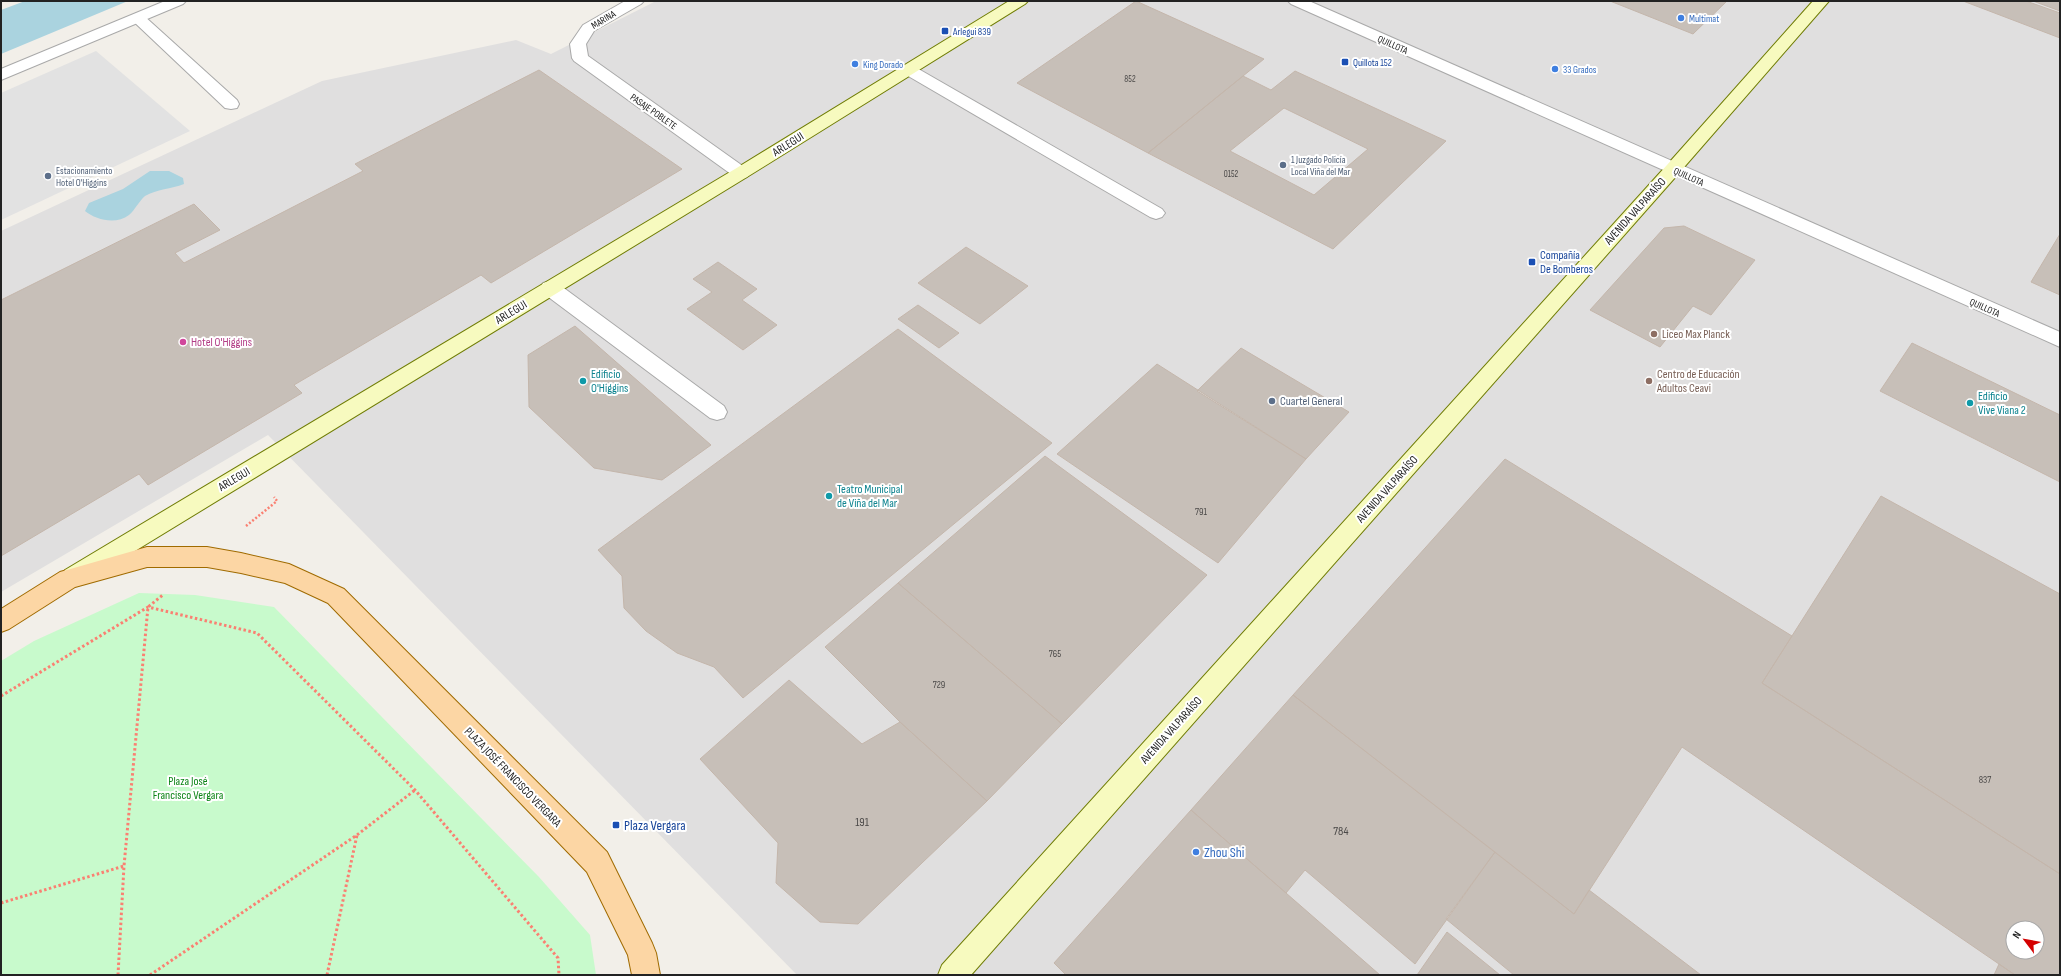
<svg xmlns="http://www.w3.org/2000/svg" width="2061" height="976" viewBox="0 0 2061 976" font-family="'Sofia Sans Condensed',sans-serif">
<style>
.residential{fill:#e0dfdf;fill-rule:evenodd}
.park{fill:#c8facc}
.parking{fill:#e2e2e2}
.water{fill:#aad3df}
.building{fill:#c7bfb8;stroke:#c4b6ab;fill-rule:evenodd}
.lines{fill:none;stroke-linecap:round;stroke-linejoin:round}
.service-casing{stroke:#a9a9a9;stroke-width:2}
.minor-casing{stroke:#a9a9a9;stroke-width:2}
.tertiary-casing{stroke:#a9a9a9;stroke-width:2}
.secondary-casing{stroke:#707d05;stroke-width:2}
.primary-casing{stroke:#a06b00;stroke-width:2}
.path-far1{stroke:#fa8072;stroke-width:2.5;stroke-dasharray:2 2;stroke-linecap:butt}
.path{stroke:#fa8072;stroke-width:3;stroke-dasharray:2.5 2.5;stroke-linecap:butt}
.service{fill:#fff;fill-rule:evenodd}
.minor{fill:#fff;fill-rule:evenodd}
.tertiary{fill:#fff;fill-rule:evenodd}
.secondary{fill:#f7fabf;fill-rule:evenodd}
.primary{fill:#fcd6a4;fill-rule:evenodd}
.shop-dot{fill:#3f7fe0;stroke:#fff;stroke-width:1.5}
.transit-dot{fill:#1a4fb4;stroke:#fff;stroke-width:1.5}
.service-dot{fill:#5c6f8a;stroke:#fff;stroke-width:1.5}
.education-dot{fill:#8d6e63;stroke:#fff;stroke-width:1.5}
.hotel-dot{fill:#d1479c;stroke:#fff;stroke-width:1.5}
.culture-dot{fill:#0f9aa8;stroke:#fff;stroke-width:1.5}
.labels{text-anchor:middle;stroke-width:4;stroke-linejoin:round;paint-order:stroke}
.far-number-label{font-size:9px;fill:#4b4948}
.far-shop-label{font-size:10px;fill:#366cbe;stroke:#fff;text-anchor:start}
.far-street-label{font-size:10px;fill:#222;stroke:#fff}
.far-transit-label{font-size:10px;fill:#164399;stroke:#fff;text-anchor:start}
.far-service-label{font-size:10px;fill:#4e5e75;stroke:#fff;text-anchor:start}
.number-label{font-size:10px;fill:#4b4948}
.street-label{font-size:12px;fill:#222;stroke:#fff}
.transit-label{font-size:12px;fill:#164399;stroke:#fff;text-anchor:start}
.education-label{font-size:12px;fill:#785e54;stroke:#fff;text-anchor:start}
.hotel-label{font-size:12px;fill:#b23c85;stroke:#fff;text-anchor:start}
.culture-label{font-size:12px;fill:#0d838f;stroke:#fff;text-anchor:start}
.service-label{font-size:12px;fill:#4e5e75;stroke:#fff;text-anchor:start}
.park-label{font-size:12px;fill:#0c8416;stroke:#fff}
.near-number-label{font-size:12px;fill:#4b4948}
.near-transit-label{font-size:14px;fill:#164399;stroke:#fff;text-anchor:start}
.near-shop-label{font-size:14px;fill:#366cbe;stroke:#fff;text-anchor:start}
</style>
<rect width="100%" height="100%" fill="#f2efe9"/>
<!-- residential -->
<path class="residential" d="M 656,1 L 2060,1 L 2060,975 L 797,975 L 268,435 L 1,592 L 1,231 L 322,81 L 516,40 L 551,54 ZM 2013,928 L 2037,928 L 2037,952 L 2013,952 Z"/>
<!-- park -->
<path class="park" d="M 139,593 L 195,595 L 274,607 L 539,877 L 590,935 L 596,975 L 1,975 L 1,661 L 34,641 Z"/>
<!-- parking -->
<path class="parking" d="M 96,51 L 190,131 L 1,220 L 1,93 Z"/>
<!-- water -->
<path class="water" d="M 25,1 L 128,1 L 1,54 L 1,10 Z
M 150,171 L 169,171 L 183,178 L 184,184 C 171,189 157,189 145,196 C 139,201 135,210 129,215 C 116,225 96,220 85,211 L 89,203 L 123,189 Z"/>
<!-- building -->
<path class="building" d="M 1136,1 L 1264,59 L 1148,153 L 1017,83 Z
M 1610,1 L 1727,1 L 1693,34 Z
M 1963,1 L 2026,1 L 2060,13 L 2060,38 Z
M 2033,1 L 2060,1 L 2060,11 Z
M 539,70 L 682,169 L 491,283 L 481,275 L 294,385 L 302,393 L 148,485 L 139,474 L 1,556 L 1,300 L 194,204 L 220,230 L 175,253 L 184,263 L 363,171 L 355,164 Z
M 1295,71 L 1446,141 L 1333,249 L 1148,153 L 1243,76 L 1271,90 ZM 1284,108 L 1368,149 L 1314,195 L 1230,151 Z
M 1684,226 L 1755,260 L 1711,315 L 1693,306 L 1660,347 L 1590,310 L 1664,228 Z
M 2060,234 L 2060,295 L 2031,282 Z
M 966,247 L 1028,286 L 980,324 L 918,283 Z
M 718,262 L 757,289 L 742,300 L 777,325 L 743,350 L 687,309 L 712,292 L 693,279 Z
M 918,305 L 959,333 L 939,348 L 898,319 Z
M 575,326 L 711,445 L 662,480 L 594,468 L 529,407 L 528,355 Z
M 898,329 L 1052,443 L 743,698 L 714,667 L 677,653 L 646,631 L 624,608 L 622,576 L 598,550 Z
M 1912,343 L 2060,415 L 2060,482 L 1880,391 Z
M 1241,348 L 1349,412 L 1306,459 L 1197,391 Z
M 1157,364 L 1306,459 L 1218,563 L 1057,454 Z
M 1045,456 L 1207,575 L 1062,724 L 898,583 Z
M 1505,459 L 1792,636 L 1762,683 L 2060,874 L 2060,975 L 2015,975 L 1682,747 L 1574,914 L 1293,695 ZM 2013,928 L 2037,928 L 2037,952 L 2013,952 Z
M 1881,496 L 2060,594 L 2060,874 L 1762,683 Z
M 898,583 L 1062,724 L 987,801 L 900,722 L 825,647 Z
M 789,680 L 862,744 L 900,722 L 987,801 L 858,924 L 820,922 L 776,883 L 778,843 L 700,759 Z
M 1293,695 L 1495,852 L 1415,964 L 1305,870 L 1286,893 L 1191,810 Z
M 1191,810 L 1286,893 L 1380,975 L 1066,975 L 1054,963 Z
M 1495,852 L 1574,914 L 1589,890 L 1701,975 L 1514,975 L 1446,919 Z
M 1447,932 L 1500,975 L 1417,975 Z
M 1999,964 L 2015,975 L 1994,975 Z"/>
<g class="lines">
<defs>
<path id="service" d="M 138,13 L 143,15 L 237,100 L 239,104 L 237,108 L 231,109 L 225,108 L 133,21 L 130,18 L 133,15 Z
M 909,65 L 915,67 L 1162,209 L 1165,213 L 1162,217 L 1156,219 L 1150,217 L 903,73 L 901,70 L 903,67 Z
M 550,281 L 557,283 L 724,406 L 727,412 L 724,418 L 717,420 L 710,418 L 543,293 L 540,288 L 543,283 Z"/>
<path id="minor" d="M 165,1 L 186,1 L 183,4 L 1,80 L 1,69 Z
M 625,1 L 644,1 L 641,4 L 594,31 L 586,44 L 588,56 L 747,169 L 750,173 L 747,177 L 741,179 L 735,177 L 574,61 L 572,58 L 570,44 L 583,25 Z"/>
<path id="tertiary" d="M 1288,1 L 1309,1 L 2060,332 L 2060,347 L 1291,4 Z"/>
<path id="secondary" d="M 1009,1 L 1028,1 L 1025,4 L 747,177 L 81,584 L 73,587 L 65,584 L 61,577 L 65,570 L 735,169 Z
M 1813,1 L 1829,1 L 1679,173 L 971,975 L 938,975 L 942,965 L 1667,165 Z"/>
<path id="primary" d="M 147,547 L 207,547 L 241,553 L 289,564 L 344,589 L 607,852 L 652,943 L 656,953 L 660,975 L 632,975 L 628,955 L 587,872 L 328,603 L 285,583 L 241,573 L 207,567 L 147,567 L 75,587 L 9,629 L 1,632 L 1,609 L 60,572 Z"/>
</defs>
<!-- service casing -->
<use href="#service" class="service-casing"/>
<!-- minor casing -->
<use href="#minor" class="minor-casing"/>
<!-- tertiary casing -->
<use href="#tertiary" class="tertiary-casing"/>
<!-- secondary casing -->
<use href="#secondary" class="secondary-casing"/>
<!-- primary casing -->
<use href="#primary" class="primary-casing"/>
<!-- path-far1 -->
<path class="path-far1" d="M 246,526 L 277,501 L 274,497"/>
<!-- path -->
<path class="path" d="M 1,696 L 148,607 L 257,633 L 415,790 L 558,958 L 559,975
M 1,903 L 124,866
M 118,975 L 124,866 L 148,607 L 164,594
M 150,975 L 357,835 L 415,790
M 327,975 L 357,835"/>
<!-- service -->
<use href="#service" class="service"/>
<!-- minor -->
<use href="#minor" class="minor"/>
<!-- tertiary -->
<use href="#tertiary" class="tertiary"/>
<!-- secondary -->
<use href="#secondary" class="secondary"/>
<!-- primary -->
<use href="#primary" class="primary"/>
</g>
<!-- markers -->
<g class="shop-dot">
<circle cx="1681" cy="18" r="4"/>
<circle cx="855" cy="64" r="4"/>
<circle cx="1555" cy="69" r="4"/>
<circle cx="1196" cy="852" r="4"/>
</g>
<g class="transit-dot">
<rect x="941" y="27" width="8" height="8" rx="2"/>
<rect x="1341" y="58" width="8" height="8" rx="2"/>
<rect x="1528" y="258" width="8" height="8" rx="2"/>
<rect x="612" y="821" width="8" height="8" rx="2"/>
</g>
<g class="service-dot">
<circle cx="1283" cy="165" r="4"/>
<circle cx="48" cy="176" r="4"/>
<circle cx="1272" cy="401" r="4"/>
</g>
<g class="education-dot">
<circle cx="1654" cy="334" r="4"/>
<circle cx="1649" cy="381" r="4"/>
</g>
<circle class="hotel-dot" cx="183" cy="342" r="4"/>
<g class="culture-dot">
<circle cx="583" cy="381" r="4"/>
<circle cx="1970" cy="403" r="4"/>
<circle cx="829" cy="496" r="4"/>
</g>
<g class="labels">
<!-- far-number labels -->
<g class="far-number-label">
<text x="1130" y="82">852</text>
<text x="1231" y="177">0152</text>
</g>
<!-- far-shop labels -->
<g class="far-shop-label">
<text x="1689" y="22">Multimat</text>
<text x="863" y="68">King Dorado</text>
<text x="1563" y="73">33 Grados</text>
</g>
<!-- far-street labels -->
<g class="far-street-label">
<text transform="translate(603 19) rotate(-31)" y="4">MARINA</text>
<text transform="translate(1393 44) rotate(24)" y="4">QUILLOTA</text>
<text transform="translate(654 111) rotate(35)" y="4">PASAJE POBLETE</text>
<text transform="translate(1689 176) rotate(24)" y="4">QUILLOTA</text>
<text transform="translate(1985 307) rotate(24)" y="4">QUILLOTA</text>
</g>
<!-- far-transit labels -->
<g class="far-transit-label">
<text x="953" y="35">Arlegui 839</text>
<text x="1353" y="66">Quillota 152</text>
</g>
<!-- far-service labels -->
<g class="far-service-label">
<text x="1291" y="163">1 Juzgado Policía<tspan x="1291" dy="12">Local Viña del Mar</tspan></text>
<text x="56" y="174">Estacionamiento<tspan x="56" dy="12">Hotel O'Higgins</tspan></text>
</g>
<!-- number labels -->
<g class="number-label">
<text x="1201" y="515">791</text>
<text x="1055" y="657">765</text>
<text x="939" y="688">729</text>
<text x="1985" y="783">837</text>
</g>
<!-- street labels -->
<g class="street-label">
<text transform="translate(788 144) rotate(-32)" y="4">ARLEGUI</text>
<text transform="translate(1635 211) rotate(-48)" y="4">AVENIDA VALPARAÍSO</text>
<text transform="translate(511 312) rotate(-31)" y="4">ARLEGUI</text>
<text transform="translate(234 479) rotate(-31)" y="4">ARLEGUI</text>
<text transform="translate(1387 489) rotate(-48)" y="4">AVENIDA VALPARAÍSO</text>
<text transform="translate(1171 730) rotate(-48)" y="4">AVENIDA VALPARAÍSO</text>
<text transform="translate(513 777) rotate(46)" y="4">PLAZA JOSÉ FRANCISCO VERGARA</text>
</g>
<!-- transit labels -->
<g class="transit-label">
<text x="1540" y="259">Compañía<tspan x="1540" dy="14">De Bomberos</tspan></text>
</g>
<!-- education labels -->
<g class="education-label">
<text x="1662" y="338">Liceo Max Planck</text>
<text x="1657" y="378">Centro de Educación<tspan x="1657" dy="14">Adultos Ceavi</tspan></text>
</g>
<!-- hotel labels -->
<g class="hotel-label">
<text x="191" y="346">Hotel O'Higgins</text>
</g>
<!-- culture labels -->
<g class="culture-label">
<text x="591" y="378">Edificio<tspan x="591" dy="14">O'Higgins</tspan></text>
<text x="1978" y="400">Edificio<tspan x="1978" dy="14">Vive Viana 2</tspan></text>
<text x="837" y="493">Teatro Municipal<tspan x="837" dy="14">de Viña del Mar</tspan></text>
</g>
<!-- service labels -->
<g class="service-label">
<text x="1280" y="405">Cuartel General</text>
</g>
<!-- park labels -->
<g class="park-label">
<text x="188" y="785">Plaza José<tspan x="188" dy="14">Francisco Vergara</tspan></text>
</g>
<!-- near-number labels -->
<g class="near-number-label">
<text x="862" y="826">191</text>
<text x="1341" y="835">784</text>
</g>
<!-- near-transit labels -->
<g class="near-transit-label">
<text x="624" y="830">Plaza Vergara</text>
</g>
<!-- near-shop labels -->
<g class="near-shop-label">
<text x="1204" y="857">Zhou Shi</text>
</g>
</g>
<!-- border -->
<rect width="2061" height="976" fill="none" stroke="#222222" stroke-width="4"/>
<!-- north arrow -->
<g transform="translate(2025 940) rotate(302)"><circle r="19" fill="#ffffff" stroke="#a7a7a7"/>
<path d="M0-3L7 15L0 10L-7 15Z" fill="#d40000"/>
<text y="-6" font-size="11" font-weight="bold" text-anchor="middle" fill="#222222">N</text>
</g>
</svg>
